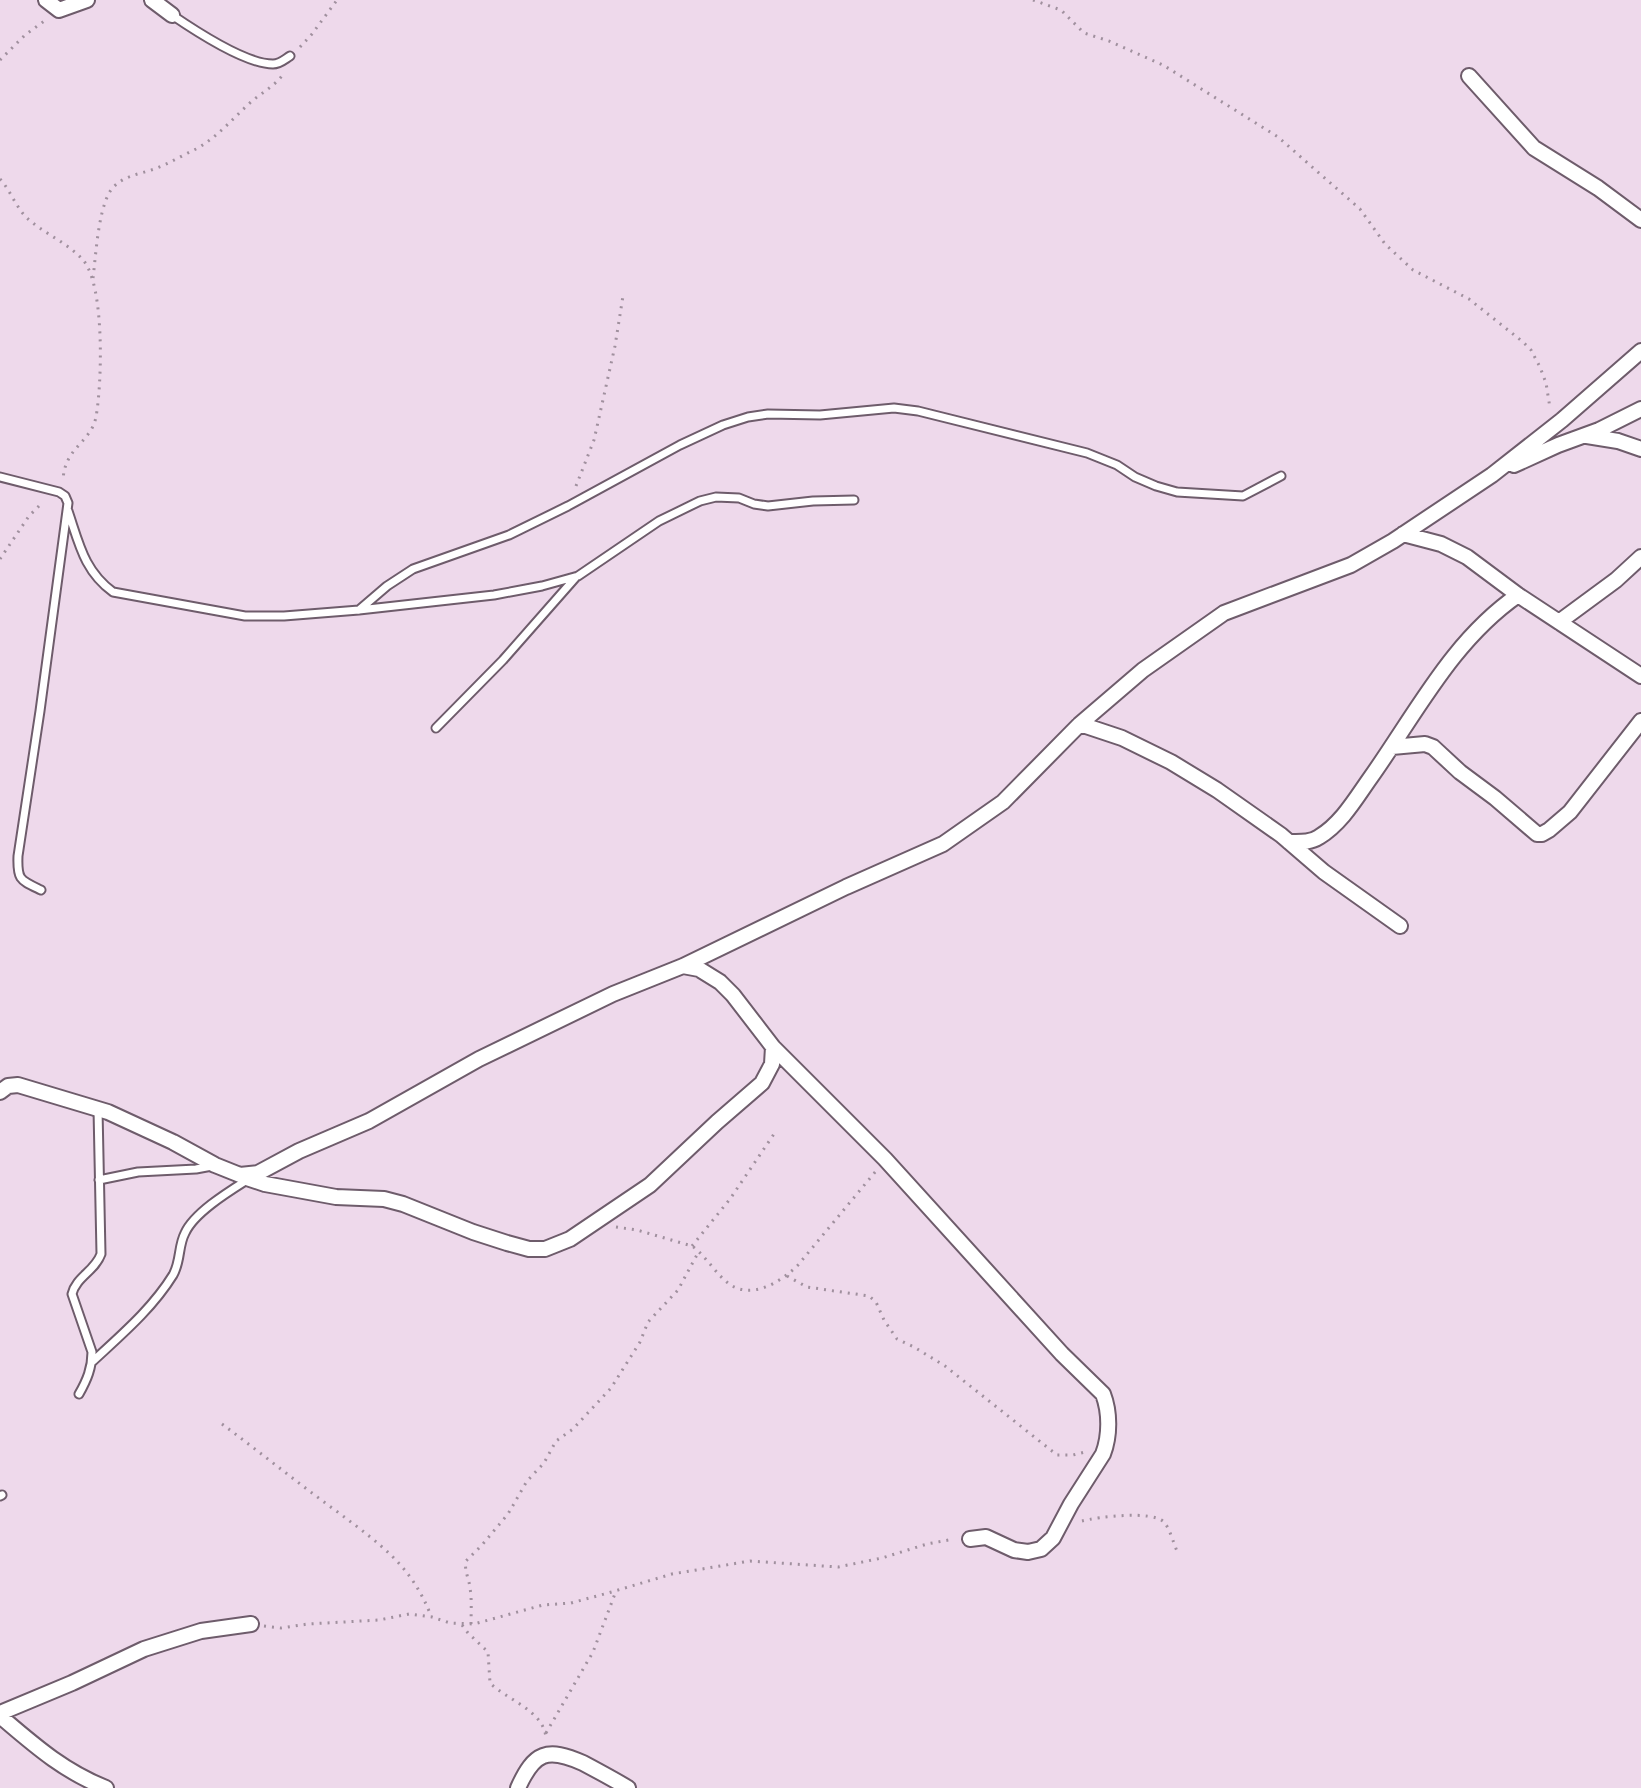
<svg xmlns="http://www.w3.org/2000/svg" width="1641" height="1788" viewBox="0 0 1641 1788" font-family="Manrope,sans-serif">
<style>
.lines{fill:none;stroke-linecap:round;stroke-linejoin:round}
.service-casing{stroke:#6e5c6b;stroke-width:11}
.minor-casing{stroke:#6e5c6b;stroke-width:18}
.path{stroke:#a0909e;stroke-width:3;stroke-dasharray:2 6;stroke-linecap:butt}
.service{stroke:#fff;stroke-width:7}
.minor{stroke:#fff;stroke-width:14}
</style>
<rect width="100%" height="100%" fill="#eed9eb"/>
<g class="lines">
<defs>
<path id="service" d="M 172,15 C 194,30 246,64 273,64 C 280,64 285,59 290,56
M 0,477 L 59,492 L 65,496 L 68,503 L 40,711 L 18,856 C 17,880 20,880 41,890
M 68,511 C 79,543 84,571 113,592 L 245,616 L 284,616 L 359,610 L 494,595 L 542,586 L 578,576 L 659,521 L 700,501 L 716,497 L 739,498 L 754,504 L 768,506 L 813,501 L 854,500
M 359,610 L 387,586 L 413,569 L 509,535 L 568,506 L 680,445 L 723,425 L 748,417 L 768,414 L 820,415 L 894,408 L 918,411 L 1087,453 L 1117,465 L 1135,477 L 1156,486 L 1177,492 L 1243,496 L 1281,476
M 436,728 L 503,660 L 576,577
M 99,1180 L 138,1172 L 196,1169 L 212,1166
M 92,1362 C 121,1335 152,1309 173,1275 C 181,1261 178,1246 185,1233 C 194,1213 228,1192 247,1180
M 79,1394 C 87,1380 92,1368 92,1352 L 72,1294 C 76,1277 95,1271 101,1254 L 98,1109
M 0,1496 L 2,1495"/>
<path id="minor" d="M 46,0 L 59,10 L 87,0
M 152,0 L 172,15
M 1469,76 L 1534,148 L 1598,188 L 1641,220
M 1587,436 L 1618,441 L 1641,449
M 1514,465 L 1558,445 L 1599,430 L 1641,409
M 1403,534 L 1441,544 L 1467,557 L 1518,595 L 1641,676
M 1559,622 L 1616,580 L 1641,557
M 1080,724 L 1122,738 L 1171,762 L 1217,790 L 1281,835 L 1324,872 L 1400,926
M 1392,747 L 1425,744 L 1433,747 L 1460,772 L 1495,798 L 1537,834 L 1542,834 L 1549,830 L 1570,812 L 1641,721
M 1289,842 C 1300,842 1310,843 1319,837 C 1342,823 1356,798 1371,777 C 1417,712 1452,641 1518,595
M 683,966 L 699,969 L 720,982 L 733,995 L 773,1047 L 885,1159 L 1062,1354 L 1103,1394 C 1110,1412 1110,1436 1103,1454 L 1071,1504 L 1053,1538 L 1041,1549 L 1028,1552 L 1014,1550 L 986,1537 L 970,1539
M 0,1092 L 8,1086 L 18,1085 L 108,1112 L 173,1142 L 215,1165 L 240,1175 L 258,1173 L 299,1151 L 369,1121 L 479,1059 L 613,994 L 683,966 L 846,887 L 943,844 L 1003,802 L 1080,724 L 1143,670 L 1224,613 L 1351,565 L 1393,541 L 1492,475 L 1562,420 L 1641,351
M 244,1177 L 265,1184 L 336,1197 L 384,1199 L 403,1204 L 473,1232 L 507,1243 L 529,1249 L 545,1249 L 570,1239 L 650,1185 L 717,1122 L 762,1083 L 772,1064 L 773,1047
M 0,1713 L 72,1683 L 144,1649 L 201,1631 L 251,1624
M 0,1716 C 34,1745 63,1771 106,1788
M 518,1788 C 534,1752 547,1747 583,1763 C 598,1771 613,1779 628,1788"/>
</defs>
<!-- service casing -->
<use href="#service" class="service-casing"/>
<!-- minor casing -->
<use href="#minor" class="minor-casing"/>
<!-- path -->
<path class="path" d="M 1033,0 L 1061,10 L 1084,33 L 1109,41 L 1163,65 L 1278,137 L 1360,209 L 1385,244 L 1413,270 L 1469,299 L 1523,342 L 1531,350 L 1540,367 L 1546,383 L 1550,408
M 300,47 L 312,34 L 337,0
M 0,60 L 25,35 L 47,19
M 0,179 C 11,191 16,208 28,219 C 45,234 68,243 83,260 C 105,285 102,384 96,417 C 91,443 64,447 63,481
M 93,278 C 96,254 98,214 109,193 C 120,175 139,175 157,168 C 170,163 183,155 196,149 C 218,137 233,118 252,101 C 263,92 276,85 284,73
M 576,486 L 594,440 L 615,346 L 623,296
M 0,559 L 29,516 L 43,502
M 616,1227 L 637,1230 L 692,1246 C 706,1256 715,1273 728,1283 C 751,1301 781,1282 798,1265 L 876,1171
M 692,1246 L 730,1199 L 776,1131
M 787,1276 L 807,1287 L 869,1296 L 876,1302 L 884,1320 L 897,1339 L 914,1347 L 945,1366 L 1057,1455 L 1073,1455 L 1085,1452
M 222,1424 C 261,1453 299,1484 339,1513 C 380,1544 412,1566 431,1616
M 1082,1521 C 1098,1517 1152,1510 1164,1522 C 1170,1529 1173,1542 1177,1551
M 471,1624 C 471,1613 472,1600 470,1588 C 469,1578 464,1571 466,1561 L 482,1545 L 508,1514 L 527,1481 L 544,1463 L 556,1441 L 573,1429 L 611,1388 L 640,1342 L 648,1322 L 678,1290 L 699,1251
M 462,1625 L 468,1633 L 488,1652 L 490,1683 C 507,1700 545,1711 546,1739
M 264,1626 L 281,1628 L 308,1624 L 379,1620 L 409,1614 L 432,1617 L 450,1623 L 474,1624 L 543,1605 L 571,1603 L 608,1593 L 672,1574 L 750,1561 L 838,1567 L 882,1558 L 927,1544 L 954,1539
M 546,1733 L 593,1652 L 616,1591"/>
<!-- service -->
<use href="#service" class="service"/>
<!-- minor -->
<use href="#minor" class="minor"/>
</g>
</svg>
